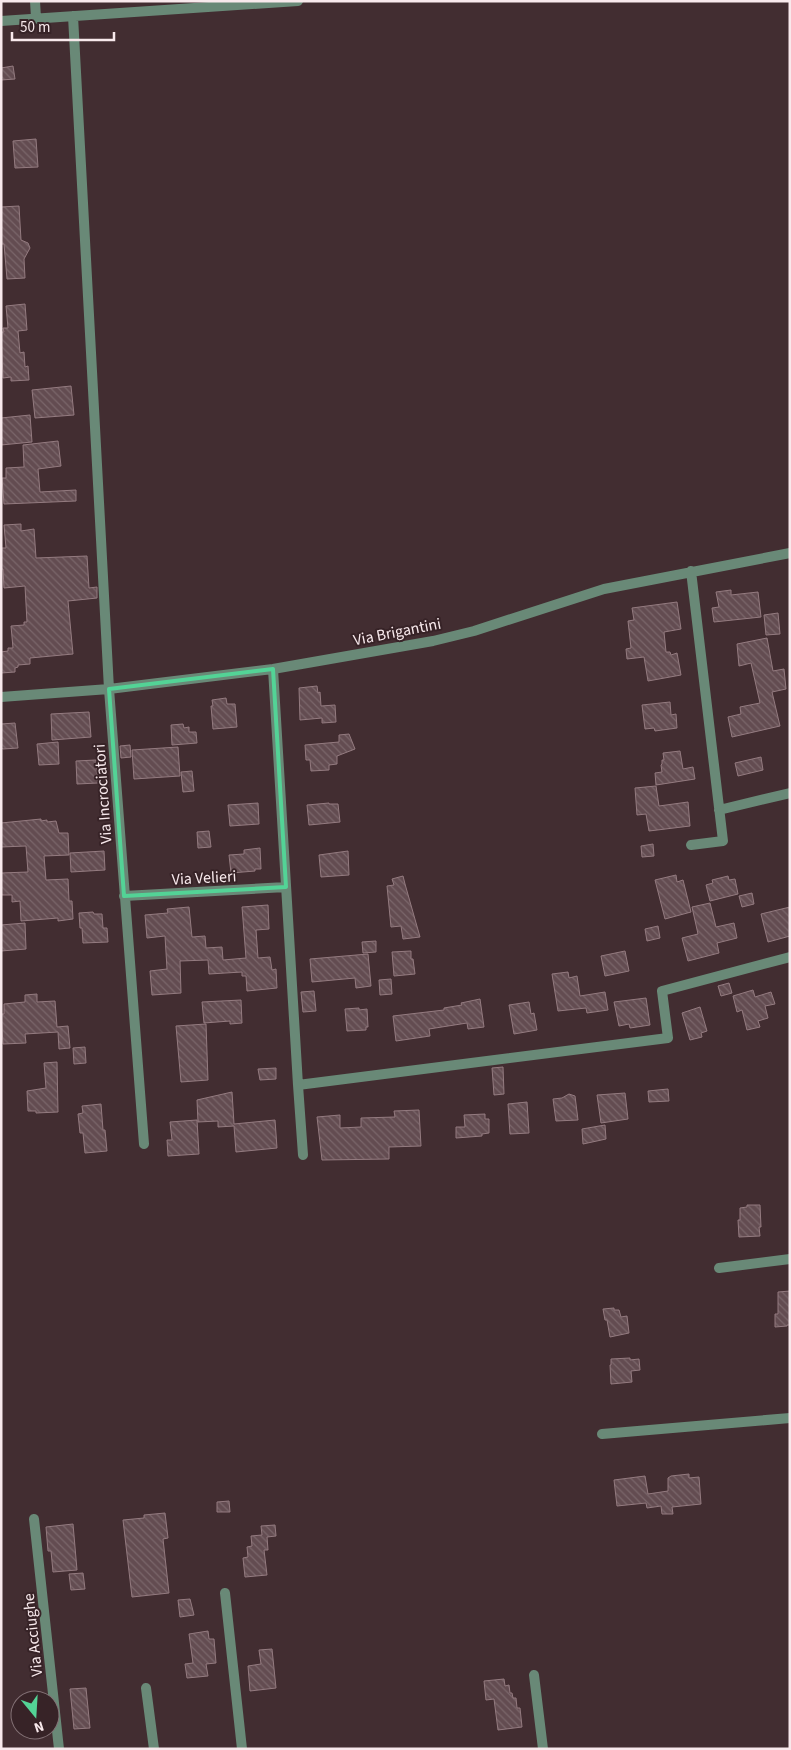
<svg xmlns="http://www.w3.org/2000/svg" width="791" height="1750" viewBox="0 0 791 1750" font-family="'Source Sans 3',sans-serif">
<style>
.building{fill:url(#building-back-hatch);stroke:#947b80}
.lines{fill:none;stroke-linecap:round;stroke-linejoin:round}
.street{stroke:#698977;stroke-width:10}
.marked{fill:none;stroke:#53d396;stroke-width:4;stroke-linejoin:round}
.labels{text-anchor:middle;stroke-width:4;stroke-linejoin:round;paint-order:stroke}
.street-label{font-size:16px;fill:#f8e9ec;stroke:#372327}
</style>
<defs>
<pattern id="building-back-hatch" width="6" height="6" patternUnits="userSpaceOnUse" patternTransform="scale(1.25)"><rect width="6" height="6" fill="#634c51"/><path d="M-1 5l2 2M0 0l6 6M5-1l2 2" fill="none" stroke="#7a666a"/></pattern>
</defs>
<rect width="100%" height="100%" fill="#422d31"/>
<!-- building -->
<path class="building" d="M 13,66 L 15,79 L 1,80 L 1,68 Z
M 36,139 L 38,167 L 15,168 L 13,141 Z
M 19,206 L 21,240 L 28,243 L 30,248 L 24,259 L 25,278 L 7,279 L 4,244 L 1,244 L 1,207 Z
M 25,304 L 27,330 L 18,331 L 20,353 L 24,352 L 25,367 L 28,366 L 29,380 L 11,381 L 11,377 L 3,378 L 1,332 L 4,332 L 3,328 L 8,328 L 6,306 Z
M 71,386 L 74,415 L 35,418 L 32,390 Z
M 30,415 L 32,442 L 1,445 L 1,418 Z
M 58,441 L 61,466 L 38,469 L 40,492 L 76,490 L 76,501 L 4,504 L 2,478 L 6,478 L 6,468 L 24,467 L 23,445 Z
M 21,524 L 21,531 L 34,529 L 36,558 L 87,556 L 89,588 L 97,587 L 97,598 L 68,601 L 73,654 L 30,658 L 30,664 L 18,665 L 18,667 L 15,668 L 15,672 L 1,673 L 1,652 L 8,651 L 8,648 L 13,648 L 11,626 L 24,625 L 24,622 L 27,622 L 25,586 L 4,588 L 3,569 L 1,569 L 1,548 L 6,548 L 4,525 Z
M 731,590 L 731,595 L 758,592 L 761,617 L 714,622 L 712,608 L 719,607 L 716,592 Z
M 677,602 L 681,629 L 664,632 L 666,652 L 670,652 L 671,655 L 677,653 L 681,675 L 648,681 L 644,657 L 627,659 L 626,649 L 631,648 L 628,621 L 634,620 L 632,608 Z
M 778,613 L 780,634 L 766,635 L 764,615 Z
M 767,638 L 773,671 L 784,669 L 786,689 L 772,692 L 780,726 L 732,737 L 728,717 L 741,714 L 740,707 L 760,703 L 751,663 L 739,666 L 737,644 Z
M 317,686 L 318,693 L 320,692 L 321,706 L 335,705 L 336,722 L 322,723 L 322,718 L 300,720 L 299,688 Z
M 226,698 L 227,704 L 235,704 L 237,727 L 213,729 L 211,706 L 213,706 L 212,700 Z
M 670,702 L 671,715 L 676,714 L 677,728 L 655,731 L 654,728 L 645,729 L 642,705 Z
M 89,712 L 91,737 L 52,740 L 51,714 Z
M 15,723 L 18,748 L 3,749 L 1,748 L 1,724 Z
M 183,724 L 184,728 L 189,727 L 189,732 L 196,732 L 197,743 L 172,745 L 171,725 Z
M 349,734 L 355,749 L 337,756 L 337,764 L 329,765 L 329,770 L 311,771 L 310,760 L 306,760 L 305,745 L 339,742 L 339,735 Z
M 58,742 L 59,764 L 39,765 L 37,744 Z
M 130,745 L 131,757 L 121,758 L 120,746 Z
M 178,747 L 180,776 L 134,779 L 132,750 Z
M 680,751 L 683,769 L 693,767 L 695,779 L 656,785 L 655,773 L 662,772 L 661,765 L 662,764 L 662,760 L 664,760 L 663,753 Z
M 761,757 L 763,770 L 738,776 L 735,763 Z
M 96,760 L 98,783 L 77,784 L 76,761 Z
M 192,771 L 194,791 L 183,792 L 181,772 Z
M 656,786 L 659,806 L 688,802 L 690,826 L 649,831 L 646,814 L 637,815 L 635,788 Z
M 258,803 L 259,824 L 230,826 L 228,805 Z
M 329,803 L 329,804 L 338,804 L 340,822 L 309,825 L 307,805 Z
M 41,819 L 41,821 L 47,820 L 47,822 L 56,821 L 59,833 L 68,833 L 69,855 L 44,856 L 46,880 L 68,879 L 69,901 L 72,901 L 73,919 L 58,921 L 58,918 L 21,921 L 20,901 L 12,902 L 12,895 L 1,895 L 1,873 L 28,872 L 26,846 L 1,847 L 1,823 Z
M 209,831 L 211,847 L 198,848 L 197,832 Z
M 653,844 L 654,856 L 642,857 L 641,846 Z
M 260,848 L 261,869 L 255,869 L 255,871 L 231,873 L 229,855 L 244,854 L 244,850 Z
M 104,851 L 105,870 L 71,872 L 70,853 Z
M 348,851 L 349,875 L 321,877 L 319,855 Z
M 676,875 L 677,882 L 683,880 L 691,912 L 665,919 L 655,880 Z
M 403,876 L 405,884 L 420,937 L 403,939 L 401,926 L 391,927 L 387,886 L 394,885 L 392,879 Z
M 728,876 L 729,880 L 735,879 L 738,894 L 710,901 L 706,885 L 713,883 L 712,880 Z
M 752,893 L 754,904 L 742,907 L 739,896 Z
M 710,903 L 716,927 L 734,923 L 737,938 L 717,943 L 719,953 L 688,961 L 682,938 L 698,934 L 692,907 Z
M 268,905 L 269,929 L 256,930 L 258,958 L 270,957 L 272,970 L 276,969 L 277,988 L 247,991 L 246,976 L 242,976 L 242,972 L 209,974 L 208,960 L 180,961 L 181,993 L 152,995 L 150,971 L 167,969 L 165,936 L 147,938 L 145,915 L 168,913 L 167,909 L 189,907 L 192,937 L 205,936 L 206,948 L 222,947 L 223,960 L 246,958 L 242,907 Z
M 790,907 L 790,936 L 768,942 L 761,914 Z
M 93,912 L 94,914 L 102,914 L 103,928 L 107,928 L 108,942 L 83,943 L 82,928 L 80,928 L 79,913 Z
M 25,923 L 26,949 L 1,951 L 1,925 Z
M 658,926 L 660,938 L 647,941 L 645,929 Z
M 376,941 L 376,952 L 363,953 L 362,942 Z
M 411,951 L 411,959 L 413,959 L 415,974 L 394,976 L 392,952 Z
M 625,951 L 629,971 L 605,976 L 601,956 Z
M 368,954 L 371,986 L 356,988 L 355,978 L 312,982 L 310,959 Z
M 568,972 L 569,978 L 577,976 L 580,996 L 605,992 L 608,1010 L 587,1013 L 586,1008 L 558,1011 L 552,974 Z
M 391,979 L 392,994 L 380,995 L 379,980 Z
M 729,983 L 732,993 L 721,996 L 718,986 Z
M 753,990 L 755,997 L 771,992 L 775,1004 L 765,1006 L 768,1018 L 758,1021 L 760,1027 L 747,1030 L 742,1010 L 737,1012 L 733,996 Z
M 314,991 L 316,1011 L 303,1012 L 301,992 Z
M 37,994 L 37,1002 L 55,1001 L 57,1027 L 68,1026 L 70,1048 L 59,1049 L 58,1032 L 25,1034 L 26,1043 L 3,1044 L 1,1014 L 4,1014 L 4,1004 L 25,1002 L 25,995 Z
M 646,998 L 650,1025 L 630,1028 L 629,1024 L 619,1026 L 614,1002 Z
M 480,999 L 484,1027 L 468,1029 L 467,1023 L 429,1029 L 430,1036 L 396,1041 L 393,1016 L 444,1010 L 444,1008 L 462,1005 L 461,1003 Z
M 241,1000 L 242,1023 L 230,1024 L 230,1021 L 204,1023 L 202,1002 Z
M 529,1002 L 531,1014 L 534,1013 L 537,1030 L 514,1034 L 509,1005 Z
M 700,1007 L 707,1031 L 701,1033 L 702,1037 L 690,1040 L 682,1013 Z
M 359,1008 L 359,1010 L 367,1009 L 368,1027 L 366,1027 L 366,1030 L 347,1031 L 345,1009 Z
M 206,1024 L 208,1080 L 181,1082 L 176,1026 Z
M 85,1047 L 86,1063 L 74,1064 L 73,1048 Z
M 57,1062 L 58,1112 L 36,1113 L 36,1111 L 28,1111 L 27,1091 L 46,1088 L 44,1063 Z
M 503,1067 L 504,1094 L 494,1095 L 492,1068 Z
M 276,1068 L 276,1079 L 260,1080 L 258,1069 Z
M 668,1089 L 669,1101 L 649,1102 L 648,1091 Z
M 232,1092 L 234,1124 L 275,1120 L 277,1148 L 236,1152 L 234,1126 L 218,1127 L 218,1121 L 198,1122 L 197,1100 Z
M 625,1093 L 628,1119 L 601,1123 L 597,1095 Z
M 569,1094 L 575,1096 L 578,1120 L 556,1121 L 553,1099 L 562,1098 Z
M 527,1102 L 529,1133 L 510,1134 L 508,1104 Z
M 101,1104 L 103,1130 L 105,1130 L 107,1151 L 85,1153 L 83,1133 L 80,1133 L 78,1114 L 83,1113 L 82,1106 Z
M 419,1110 L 421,1146 L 389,1147 L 389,1159 L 322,1160 L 317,1117 L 340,1115 L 340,1128 L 361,1127 L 361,1118 L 395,1117 L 394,1111 Z
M 485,1114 L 485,1119 L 489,1119 L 489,1133 L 482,1134 L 482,1136 L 456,1138 L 456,1127 L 465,1127 L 464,1115 Z
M 197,1120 L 199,1154 L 168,1156 L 167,1140 L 172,1140 L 170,1122 Z
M 605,1125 L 606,1139 L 583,1144 L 582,1129 Z
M 747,1205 L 760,1205 L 761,1227 L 759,1227 L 760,1236 L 739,1237 L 738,1220 L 740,1220 L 740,1208 L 747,1207 Z
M 790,1291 L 790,1325 L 787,1325 L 787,1326 L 775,1327 L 775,1314 L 778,1314 L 778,1292 Z
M 614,1308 L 614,1310 L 619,1310 L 621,1317 L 627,1316 L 629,1333 L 610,1337 L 607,1320 L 605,1320 L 603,1309 Z
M 630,1358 L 630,1360 L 639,1359 L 640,1370 L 631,1371 L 632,1382 L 611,1384 L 610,1365 L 611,1365 L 611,1359 Z
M 689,1474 L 689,1478 L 699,1477 L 701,1504 L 672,1507 L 673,1514 L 662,1514 L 661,1506 L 647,1508 L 646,1503 L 617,1506 L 614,1480 L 645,1476 L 648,1494 L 668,1491 L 668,1478 L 671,1476 Z
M 229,1501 L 230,1512 L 217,1512 L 217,1502 Z
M 165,1513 L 168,1538 L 163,1539 L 169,1593 L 132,1597 L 123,1520 L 144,1518 L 144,1515 Z
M 73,1524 L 77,1570 L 53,1572 L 51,1551 L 48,1551 L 46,1527 Z
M 275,1525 L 276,1536 L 267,1537 L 268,1550 L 264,1550 L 267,1575 L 245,1577 L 243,1558 L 248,1557 L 247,1547 L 252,1546 L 251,1536 L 262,1535 L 261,1526 Z
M 83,1573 L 85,1589 L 71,1590 L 69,1574 Z
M 190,1599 L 194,1615 L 180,1617 L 178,1600 Z
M 208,1631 L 209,1639 L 214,1639 L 216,1663 L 206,1664 L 208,1676 L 187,1678 L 185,1664 L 193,1663 L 189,1634 Z
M 272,1649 L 276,1688 L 250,1691 L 248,1666 L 261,1664 L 259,1650 Z
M 504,1679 L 505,1686 L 509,1685 L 510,1693 L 512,1693 L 513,1698 L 516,1698 L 517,1708 L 520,1708 L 522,1727 L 498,1730 L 494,1699 L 486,1700 L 484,1681 Z
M 86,1688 L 90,1728 L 74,1729 L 70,1689 Z"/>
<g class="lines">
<!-- street -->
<path class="street" d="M 35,1 L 36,18
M 73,16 L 109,689 L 144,1144
M 1,21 L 298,1
M 691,571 L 723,841 L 691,845
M 273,669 L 298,1085 L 668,1038 L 662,991 L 790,957
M 1,697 L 109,689 L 273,669 L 433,641 L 474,631 L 604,589 L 790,553
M 719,810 L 790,793
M 124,896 L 286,887
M 298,1085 L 303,1155
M 719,1268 L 790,1259
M 602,1434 L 790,1418
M 34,1519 L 59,1749
M 225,1593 L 242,1749
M 534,1675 L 543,1749
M 146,1688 L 154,1749"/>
</g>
<!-- marked area -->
<path class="marked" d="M 273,669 L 286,887 L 124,896 L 109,689 Z"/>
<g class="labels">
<!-- street labels -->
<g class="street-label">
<text transform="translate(397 631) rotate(-11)" y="6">Via Brigantini</text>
<text transform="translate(102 794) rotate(-94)" y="6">Via Incrociatori</text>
<text transform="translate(204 877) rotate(-3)" y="6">Via Velieri</text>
<text transform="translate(32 1635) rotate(-96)" y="6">Via Acciughe</text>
</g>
</g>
<!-- border -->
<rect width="791" height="1750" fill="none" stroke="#f8e9ec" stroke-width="5"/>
<!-- north arrow -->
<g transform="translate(35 1715) rotate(162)"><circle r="24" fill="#372327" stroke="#847276"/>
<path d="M0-4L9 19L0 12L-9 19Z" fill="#53d396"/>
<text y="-8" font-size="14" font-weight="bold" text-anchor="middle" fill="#f8e9ec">N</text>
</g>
<!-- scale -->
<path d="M12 32v8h102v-8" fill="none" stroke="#f8e9ec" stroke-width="2.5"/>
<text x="20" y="32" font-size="15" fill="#f8e9ec" stroke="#372327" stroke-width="4" paint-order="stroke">50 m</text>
</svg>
